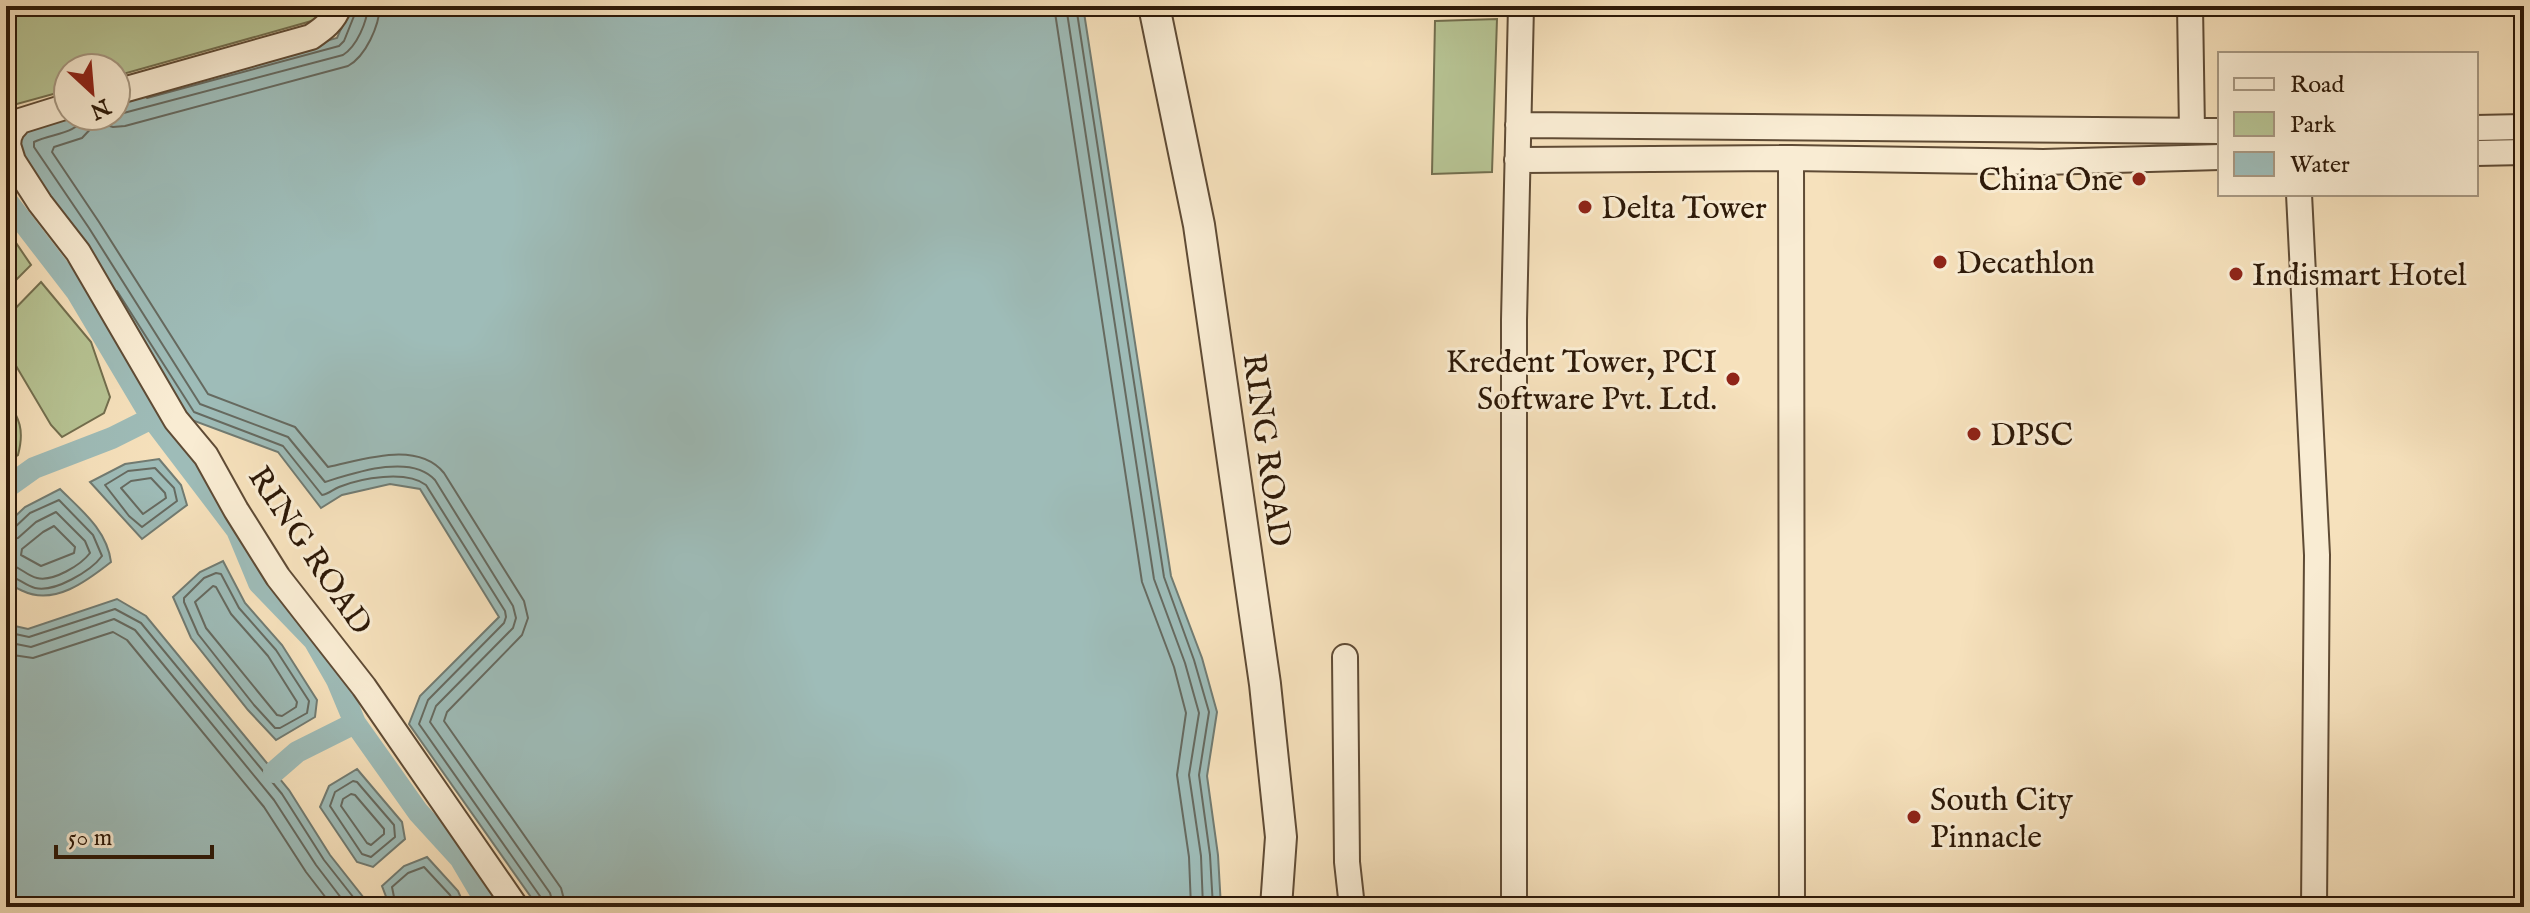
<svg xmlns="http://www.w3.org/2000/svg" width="2530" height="913" viewBox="0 0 2530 913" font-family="'IM FELL English',serif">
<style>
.green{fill:#b7c494;stroke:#726e4e;stroke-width:2}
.water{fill:#9ebcb8;stroke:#717b72;stroke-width:2}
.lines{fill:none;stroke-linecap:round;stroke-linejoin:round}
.shore{stroke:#666a60;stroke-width:2}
.canal{stroke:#9ebcb8;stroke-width:22}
.minor-casing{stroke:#5f4b35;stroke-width:28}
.tertiary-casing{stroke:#5f4b35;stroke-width:34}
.minor{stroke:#f9ecd3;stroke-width:24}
.tertiary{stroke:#f9ecd3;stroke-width:30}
.poi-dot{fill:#8f2418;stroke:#f9ecd3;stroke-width:3}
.labels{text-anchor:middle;stroke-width:6;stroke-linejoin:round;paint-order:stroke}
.poi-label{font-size:32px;fill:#2d1908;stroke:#f9ecd3;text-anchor:start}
.street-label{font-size:32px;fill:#2d1908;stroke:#f9ecd3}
</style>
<rect width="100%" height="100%" fill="#f6e1bc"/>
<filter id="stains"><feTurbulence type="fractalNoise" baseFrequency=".0025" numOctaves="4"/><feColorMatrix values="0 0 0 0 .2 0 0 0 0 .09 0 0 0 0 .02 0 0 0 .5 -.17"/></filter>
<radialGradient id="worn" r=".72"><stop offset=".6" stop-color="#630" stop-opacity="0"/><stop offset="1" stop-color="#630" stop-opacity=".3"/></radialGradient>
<!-- green -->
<path class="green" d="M 6,6 L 328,6 L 329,10 L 315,20 L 116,76 L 116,68 L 68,68 L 68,90 L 6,107 Z
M 1497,19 L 1492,172 L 1432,174 L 1435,21 Z
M 6,228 L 31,265 L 6,290 Z
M 41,282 L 91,342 L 110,397 L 104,413 L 62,437 L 51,425 L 6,349 L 6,318 Z
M 6,396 C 19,419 25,429 18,455 L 6,462 Z"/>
<!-- water -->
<path class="water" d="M 351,6 L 1083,6 L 1171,576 L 1202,658 L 1217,712 L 1207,776 L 1218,855 L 1221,907 L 538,907 L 409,724 L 420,696 L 499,617 L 420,489 L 390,484 L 342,495 L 321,508 L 278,452 L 189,419 L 12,138 C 33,114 86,116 116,116 L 116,98 L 337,38 Z
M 159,459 L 181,485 L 187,505 L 142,539 L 90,482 L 125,464 Z
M 60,489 C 81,510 107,530 111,562 C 87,581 54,606 23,591 C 14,587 8,585 6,575 C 3,559 6,541 6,525 L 25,507 Z
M 223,561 L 245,603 L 282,645 L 317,700 L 315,717 L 276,740 L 248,710 L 191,638 L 173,597 L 200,572 Z
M 117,599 L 146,616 L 289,790 L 330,855 L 371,907 L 6,907 L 6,624 L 28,629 Z
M 357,769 L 402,822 L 405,839 L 373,867 L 357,862 L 320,807 L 329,786 Z
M 427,857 L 458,891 L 465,907 L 390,907 L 382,886 L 404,866 Z"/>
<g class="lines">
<!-- shore -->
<path class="shore" d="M 380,6 C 379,26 366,56 348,66 L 125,126 L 113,127 L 97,122 L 82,138 L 54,147 L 52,152 L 99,222 L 208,394 L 295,427 L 328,467 C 363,460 417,440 444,473 L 524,601 L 528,618 L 522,635 L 447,712 L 444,721 L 561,888 L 566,907
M 1054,6 L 1142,582 L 1174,667 L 1186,713 L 1177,775 L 1189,857 L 1191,907
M 1066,6 L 1154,579 L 1185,663 L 1199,713 L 1189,775 L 1201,856 L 1203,907
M 1076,6 L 1164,577 L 1194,660 L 1209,712 L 1199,775 L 1210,855 L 1213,907
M 147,98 L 339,46 L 344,41 L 358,6
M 116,115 L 343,55 C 357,46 367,22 368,6
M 85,116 C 76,135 52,133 34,142 L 34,147 L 89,228 L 200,404 L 288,437 L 325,482 C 354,473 411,453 435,480 L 513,606 L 516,618 L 513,628 L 436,706 L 430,722 L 550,893 L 554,907
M 117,291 L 194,412 L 283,446 L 322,495 C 329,494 332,490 339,487 C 361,478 406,470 426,485 L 505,611 L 506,617 L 504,623 L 428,700 L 419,724 L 542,899 L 544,907
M 155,468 L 174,488 L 177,501 L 142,527 L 129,516 L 105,485 L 128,471 Z
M 151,478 L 165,493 L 166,498 L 143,514 L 121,488 L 131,481 Z
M 54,526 L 75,547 L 74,553 L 41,566 L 21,555 L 22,549 L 43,532 Z
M 6,530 L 14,528 L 30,513 L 59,500 L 93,535 L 102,556 C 91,571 54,593 35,588 C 24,585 16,576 6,575
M 6,540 L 18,538 L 36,522 L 56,512 L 85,541 L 90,553 C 81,565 53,582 37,578 C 25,575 19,565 6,564
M 216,573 L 221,574 L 239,608 L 276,650 L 309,701 L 307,713 L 280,728 L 275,728 L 254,705 L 198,634 L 184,602 L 184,598 L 204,578 Z
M 213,586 L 216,587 L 231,614 L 268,656 L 297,702 L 296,707 L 282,716 L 277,715 L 206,628 L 195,602 Z
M 6,632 L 29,637 L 115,609 L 141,623 L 282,794 L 324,860 L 361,907
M 6,642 L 31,647 L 114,619 L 135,630 L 274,800 L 316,865 L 348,907
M 6,654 L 33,658 L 113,632 L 127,640 L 264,807 L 306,872 L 333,907
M 353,781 L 357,782 L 394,825 L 395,837 L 371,857 L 362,854 L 330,806 L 335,792 Z
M 351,794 L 355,795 L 384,829 L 384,834 L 371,845 L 367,843 L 341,806 L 343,799 Z
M 396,907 L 392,887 L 408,873 L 424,867 L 450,895 L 456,907"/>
<!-- canal -->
<path class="canal" d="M 6,200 L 77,292 L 152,418 L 237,530 L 259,583 L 314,640 L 337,680 L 355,723 L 297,752 L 274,772
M 6,488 L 34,468 L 112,438 L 152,418
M 355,723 L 418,812 L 460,858 L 489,907"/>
<defs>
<path id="minor" d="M 2190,6 L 2192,131
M 116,92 L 311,37 C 323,29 334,21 339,6
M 68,106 L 20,121 L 12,130 L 9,137 L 8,145 L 13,161 L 40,203 L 78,252 L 176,420 L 206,456 L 236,510 L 278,577 L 364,687 L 516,907
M 1518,125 L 2220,131
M 2476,128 L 2524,127
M 2476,153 L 2524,152
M 1791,158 L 1792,907
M 1517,160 L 1791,158 L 2043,162 L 2220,157
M 2299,194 L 2317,555 L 2314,907
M 1345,657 L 1347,862 L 1352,907
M 1514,907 L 1514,320 L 1521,6"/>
<path id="tertiary" d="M 1154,6 L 1199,225 L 1265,684 L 1281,837 L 1276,907"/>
</defs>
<!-- minor casing -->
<use href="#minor" class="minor-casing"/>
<!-- tertiary casing -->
<use href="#tertiary" class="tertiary-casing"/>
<!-- minor -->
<use href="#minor" class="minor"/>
<!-- tertiary -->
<use href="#tertiary" class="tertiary"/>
</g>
<!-- markers -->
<g class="poi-dot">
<circle cx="2139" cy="179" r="8"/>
<circle cx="1585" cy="207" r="8"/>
<circle cx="1940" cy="262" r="8"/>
<circle cx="2236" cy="274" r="8"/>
<circle cx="1733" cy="379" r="8"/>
<circle cx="1974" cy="434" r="8"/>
<circle cx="1914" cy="817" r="8"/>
</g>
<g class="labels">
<!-- poi labels -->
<g class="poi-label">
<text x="2123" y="190" text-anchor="end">China One</text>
<text x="1601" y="218">Delta Tower</text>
<text x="1956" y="273">Decathlon</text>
<text x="2252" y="285">Indismart Hotel</text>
<text x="1717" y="372" text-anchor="end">Kredent Tower, PCI<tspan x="1717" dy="37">Software Pvt. Ltd.</tspan></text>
<text x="1990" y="445">DPSC</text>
<text x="1930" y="810">South City<tspan x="1930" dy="37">Pinnacle</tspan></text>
</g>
<!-- street labels -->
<g class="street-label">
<text transform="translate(1268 450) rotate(82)" y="11">RING ROAD</text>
<text transform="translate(311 550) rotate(56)" y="11">RING ROAD</text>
</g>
</g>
<!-- margin -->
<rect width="2530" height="913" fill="none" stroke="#f6e1bc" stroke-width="32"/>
<rect x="8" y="8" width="2514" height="897" fill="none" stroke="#2d1908" stroke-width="4"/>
<rect x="16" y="16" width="2498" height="881" fill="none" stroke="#2d1908" stroke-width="2"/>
<!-- legend -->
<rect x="2218" y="52" width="260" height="144" fill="#f9ecd3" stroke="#a79882" stroke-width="2"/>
<rect x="2234" y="78" width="40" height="12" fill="#f9ecd3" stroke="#a79882" stroke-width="2"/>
<text x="2290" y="92" font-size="24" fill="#2d1908">Road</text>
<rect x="2234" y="112" width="40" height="24" fill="#b7c494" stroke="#a79882" stroke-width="2"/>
<text x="2290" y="132" font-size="24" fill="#2d1908">Park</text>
<rect x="2234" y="152" width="40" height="24" fill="#9ebcb8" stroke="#a79882" stroke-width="2"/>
<text x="2290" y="172" font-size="24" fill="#2d1908">Water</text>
<!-- north arrow -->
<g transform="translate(92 92) rotate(154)"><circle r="38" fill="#f9ecd3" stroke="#a79882" stroke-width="2"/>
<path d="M0-6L14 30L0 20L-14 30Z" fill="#8f2418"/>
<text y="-12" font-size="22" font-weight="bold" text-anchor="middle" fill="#2d1908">N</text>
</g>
<!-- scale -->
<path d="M56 845v12h156v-12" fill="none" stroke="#2d1908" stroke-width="4"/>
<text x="68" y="845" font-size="24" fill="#2d1908" stroke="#f9ecd3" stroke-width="6" paint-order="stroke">50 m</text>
<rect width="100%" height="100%" filter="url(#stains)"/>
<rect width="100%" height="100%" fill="url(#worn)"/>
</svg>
